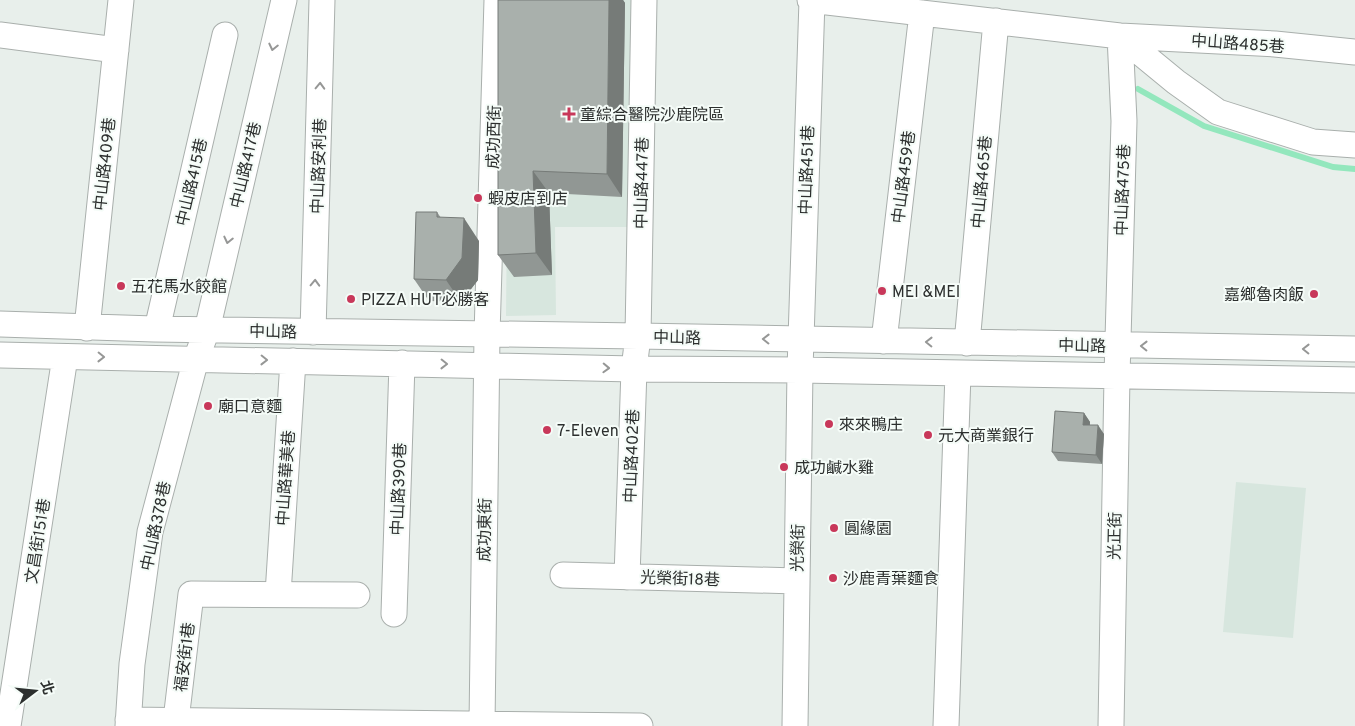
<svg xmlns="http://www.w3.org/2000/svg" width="1355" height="726" viewBox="0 0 1355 726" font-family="Overpass,'Noto Sans TC',sans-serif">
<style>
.built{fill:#d7e6de}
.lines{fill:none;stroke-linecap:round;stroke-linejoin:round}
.stream{stroke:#93e7bd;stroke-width:6}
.minor-casing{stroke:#a9afac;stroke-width:27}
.minor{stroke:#fff;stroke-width:25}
.wall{fill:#919794}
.shaded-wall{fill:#767b78}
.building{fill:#a9b0ac;stroke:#767b78}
.oneway{stroke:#969796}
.poi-dot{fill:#c8385a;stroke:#f5fcf8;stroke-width:2}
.labels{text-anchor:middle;stroke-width:4;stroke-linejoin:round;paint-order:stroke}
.street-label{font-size:16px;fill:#2c2f2e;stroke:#f5fcf8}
.poi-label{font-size:16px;fill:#2c2f2e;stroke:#f5fcf8;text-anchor:start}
</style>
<rect width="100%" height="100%" fill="#e8efeb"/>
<!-- built -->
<path class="built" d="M 509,0 L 633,0 L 627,227 L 555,227 L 556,315 L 506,316 Z
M 1236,482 L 1306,488 L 1293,638 L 1223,632 Z"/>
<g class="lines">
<!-- stream -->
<path class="stream" d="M 1138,89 L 1204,126 L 1333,167 L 1355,169"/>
<defs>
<path id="minor" d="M 810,0 L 1120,36 L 1275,44 L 1355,52
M 0,35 L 116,50
M 1120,36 L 1176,82 L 1218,112 L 1313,142 L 1355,145
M 0,324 L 154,329 L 638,336 L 1355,349
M 87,328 L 121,0
M 157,329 L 225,35
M 313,332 L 322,0
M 884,341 L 922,13
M 967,343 L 996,21
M 0,355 L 634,369 L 800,370 L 1355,380
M 563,575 L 797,581
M 627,577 L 634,369 L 638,336 L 644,0
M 278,594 L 293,361
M 394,614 L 402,363
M 128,720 L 640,726
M 176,720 L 191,594 L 357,595
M 8,726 L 65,357
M 128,726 L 132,664 L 150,532 L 196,359 L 207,330 L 284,0
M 482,726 L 487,335 L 497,0
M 795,726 L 800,370 L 812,0
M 946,726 L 958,373
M 1111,726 L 1117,376 L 1124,121 L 1120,36"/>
</defs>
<!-- minor casing -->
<use href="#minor" class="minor-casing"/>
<!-- minor -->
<use href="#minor" class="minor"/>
</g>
<!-- wall -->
<path class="wall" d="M 498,0 L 623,0 L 625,3 L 622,197 L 549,193 L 552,275 L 514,277 L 498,255 Z
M 437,212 L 441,218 L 479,241 L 478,280 L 461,302 L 429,301 L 414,279 Z
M 1084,413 L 1090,422 L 1090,425 L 1104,434 L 1102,464 L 1058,461 L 1052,452 Z"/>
<!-- shaded-wall -->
<path class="shaded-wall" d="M 609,0 L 623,0 L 625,3 L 622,197 L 607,174 Z
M 533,171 L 549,193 L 552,275 L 536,253 Z
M 464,218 L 479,241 L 478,280 L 461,302 L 446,280 Z
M 1084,413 L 1090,422 L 1089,433 L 1083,425 Z
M 1098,425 L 1104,434 L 1102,464 L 1096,455 Z"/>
<!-- building -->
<path class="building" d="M 498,0 L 609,0 L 607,174 L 533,171 L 536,253 L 498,255 Z
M 416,212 L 437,212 L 437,217 L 464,218 L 462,258 L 446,280 L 414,279 Z
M 1055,411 L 1084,413 L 1083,425 L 1098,425 L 1096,455 L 1052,452 Z"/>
<!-- one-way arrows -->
<defs><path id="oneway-chevron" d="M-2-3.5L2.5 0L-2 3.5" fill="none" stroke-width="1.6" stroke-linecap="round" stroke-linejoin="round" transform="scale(1.25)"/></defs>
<g class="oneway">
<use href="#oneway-chevron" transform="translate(273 47) rotate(103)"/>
<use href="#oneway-chevron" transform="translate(320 86) rotate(-88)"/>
<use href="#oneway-chevron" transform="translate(228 240) rotate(103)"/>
<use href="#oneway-chevron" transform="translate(315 283) rotate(-88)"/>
<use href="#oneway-chevron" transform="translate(766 339) rotate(-179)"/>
<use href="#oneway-chevron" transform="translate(929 342) rotate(-179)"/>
<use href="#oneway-chevron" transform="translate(1144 346) rotate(-179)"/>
<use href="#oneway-chevron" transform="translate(1306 349) rotate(-179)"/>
<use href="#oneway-chevron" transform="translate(101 357) rotate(1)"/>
<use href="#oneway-chevron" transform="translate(264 360) rotate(1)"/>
<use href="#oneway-chevron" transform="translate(444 364) rotate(1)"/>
<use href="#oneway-chevron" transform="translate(606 368) rotate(2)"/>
</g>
<!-- markers -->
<g class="poi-dot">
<path d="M566.5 106.5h5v5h5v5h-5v5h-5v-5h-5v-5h5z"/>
<circle cx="478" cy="198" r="5"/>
<circle cx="121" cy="286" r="5"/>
<circle cx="882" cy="291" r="5"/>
<circle cx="1314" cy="294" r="5"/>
<circle cx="351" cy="299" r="5"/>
<circle cx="208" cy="406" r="5"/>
<circle cx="829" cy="424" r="5"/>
<circle cx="547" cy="430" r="5"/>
<circle cx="928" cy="435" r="5"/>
<circle cx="784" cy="467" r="5"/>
<circle cx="834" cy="528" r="5"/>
<circle cx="833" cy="578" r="5"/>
</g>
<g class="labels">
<!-- street labels -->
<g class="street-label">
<text transform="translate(1238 43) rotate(4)" y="6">中山路485巷</text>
<text transform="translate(493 137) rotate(-88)" y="6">成功西街</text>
<text transform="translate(104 164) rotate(-84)" y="6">中山路409巷</text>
<text transform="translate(245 165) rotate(-77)" y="6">中山路417巷</text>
<text transform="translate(318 166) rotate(-88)" y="6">中山路安利巷</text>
<text transform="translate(806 170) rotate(-88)" y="6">中山路451巷</text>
<text transform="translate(903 177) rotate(-83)" y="6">中山路459巷</text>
<text transform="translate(191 182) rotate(-77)" y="6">中山路415巷</text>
<text transform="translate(981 182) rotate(-85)" y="6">中山路465巷</text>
<text transform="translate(641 183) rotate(-89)" y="6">中山路447巷</text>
<text transform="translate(1122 190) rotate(-88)" y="6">中山路475巷</text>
<text transform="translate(273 331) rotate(1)" y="6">中山路</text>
<text transform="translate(677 337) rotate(1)" y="6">中山路</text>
<text transform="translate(1082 345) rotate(1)" y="6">中山路</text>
<text transform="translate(631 456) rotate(-88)" y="6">中山路402巷</text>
<text transform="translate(285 478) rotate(-86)" y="6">中山路華美巷</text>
<text transform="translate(398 489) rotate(-88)" y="6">中山路390巷</text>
<text transform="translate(155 526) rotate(-78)" y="6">中山路378巷</text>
<text transform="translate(484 530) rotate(-89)" y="6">成功東街</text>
<text transform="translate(1114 536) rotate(-89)" y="6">光正街</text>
<text transform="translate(37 541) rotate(-81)" y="6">文昌街151巷</text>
<text transform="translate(797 548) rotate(-89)" y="6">光榮街</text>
<text transform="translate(680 578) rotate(2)" y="6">光榮街18巷</text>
<text transform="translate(184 657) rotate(-83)" y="6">福安街1巷</text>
</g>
<!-- poi labels -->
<g class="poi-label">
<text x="580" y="120">童綜合醫院沙鹿院區</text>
<text x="488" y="204">蝦皮店到店</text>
<text x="131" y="292">五花馬水餃館</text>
<text x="892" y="297">MEI &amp;MEI</text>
<text x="1304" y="300" text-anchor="end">嘉鄉魯肉飯</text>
<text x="361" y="305">PIZZA HUT必勝客</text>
<text x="218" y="412">廟口意麵</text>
<text x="839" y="430">來來鴨庄</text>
<text x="557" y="436">7-Eleven</text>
<text x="938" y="441">元大商業銀行</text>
<text x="794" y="473">成功鹹水雞</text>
<text x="844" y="534">圓緣園</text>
<text x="843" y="584">沙鹿青葉麵食</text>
</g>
</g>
<!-- north arrow -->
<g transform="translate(35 691) rotate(74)" stroke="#f5fcf8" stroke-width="4" paint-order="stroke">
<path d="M0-4L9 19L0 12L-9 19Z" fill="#2c2f2e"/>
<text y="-8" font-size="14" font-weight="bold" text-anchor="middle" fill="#2c2f2e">北</text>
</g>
</svg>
